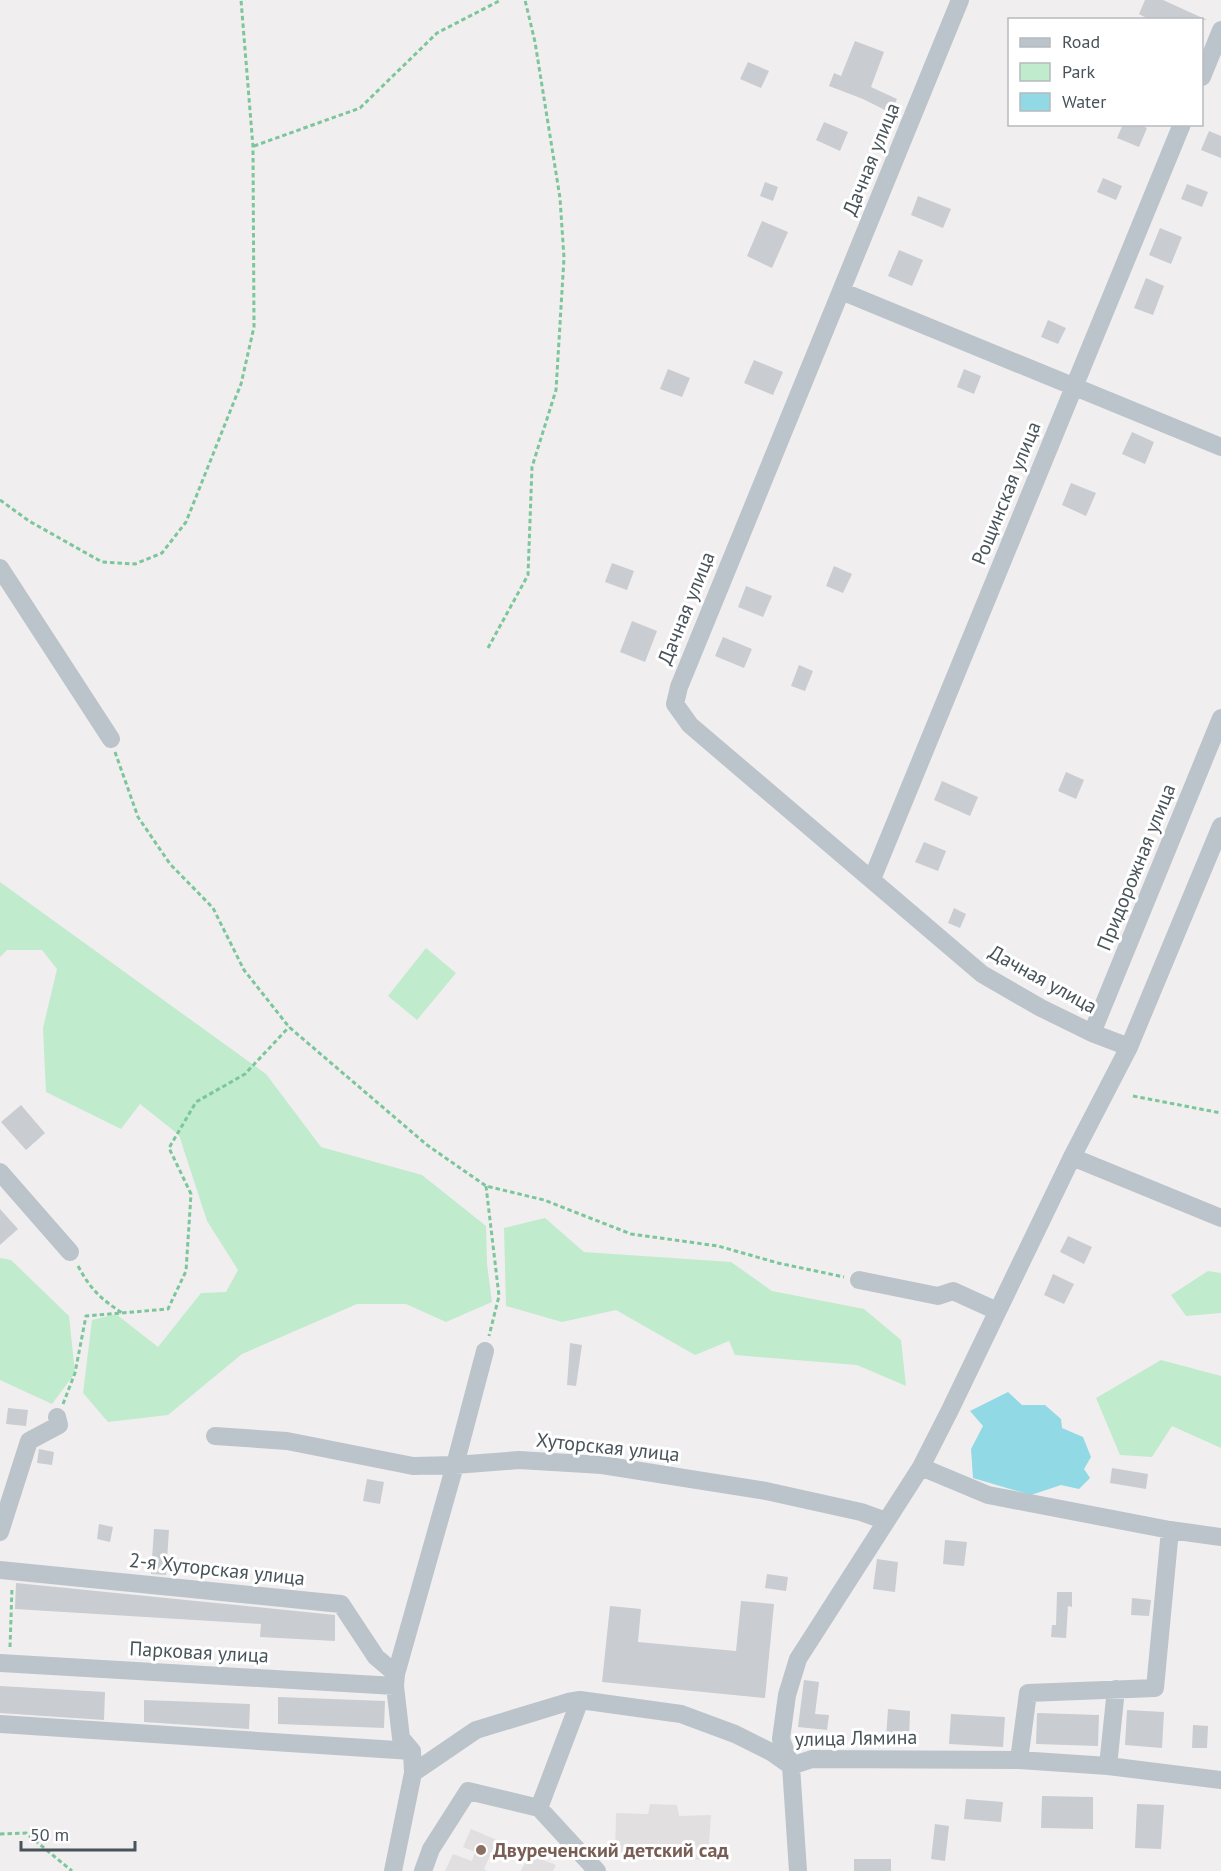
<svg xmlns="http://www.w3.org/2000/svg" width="1221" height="1871" viewBox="0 0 1221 1871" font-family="'PT Sans',sans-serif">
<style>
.education{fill:#e2dfe0}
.green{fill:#c0ebcd}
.water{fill:#90d9e5}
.building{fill:#c9ccd1}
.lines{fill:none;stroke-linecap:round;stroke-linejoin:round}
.path{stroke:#7bc69b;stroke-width:3;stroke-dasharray:4.5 3;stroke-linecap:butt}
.minor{stroke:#bbc4ca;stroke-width:18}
.education-dot{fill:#8d6e63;stroke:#fff;stroke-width:2}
.labels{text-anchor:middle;stroke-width:6;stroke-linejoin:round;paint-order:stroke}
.street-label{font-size:20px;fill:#48535a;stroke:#fff}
.education-label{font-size:20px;font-weight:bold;fill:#785e54;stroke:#fff;text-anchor:start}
</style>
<rect width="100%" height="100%" fill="#f1eeef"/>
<!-- education -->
<path class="education" d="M 650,1804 L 677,1805 L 679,1816 L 711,1815 L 708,1860 L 615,1856 L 616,1813 L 648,1814 Z
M 471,1829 L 497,1840 L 484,1869 L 487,1871 L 445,1871 L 453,1854 L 472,1861 L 475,1852 L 463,1847 Z
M 529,1854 L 556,1865 L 553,1871 L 521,1871 Z"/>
<!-- green -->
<path class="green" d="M 0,882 L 266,1074 L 321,1147 L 422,1175 L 486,1226 L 487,1264 L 492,1302 L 446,1322 L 406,1304 L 357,1304 L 242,1354 L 168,1415 L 108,1422 L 83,1393 L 92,1320 L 116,1314 L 158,1347 L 201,1293 L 226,1292 L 238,1270 L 207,1221 L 179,1135 L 140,1104 L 121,1129 L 46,1092 L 43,1028 L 57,969 L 42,950 L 7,950 L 0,957 Z
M 426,948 L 456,973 L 417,1020 L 388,996 Z
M 545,1218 L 584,1252 L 731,1262 L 772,1291 L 864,1309 L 901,1340 L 906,1386 L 857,1365 L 735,1355 L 729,1341 L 695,1355 L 616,1310 L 562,1322 L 506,1306 L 504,1228 Z
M 0,1258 L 11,1260 L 69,1316 L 75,1373 L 52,1404 L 0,1380 Z
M 1208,1271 L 1221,1273 L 1221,1313 L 1186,1316 L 1171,1295 Z
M 1161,1360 L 1221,1376 L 1221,1448 L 1172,1426 L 1152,1457 L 1120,1455 L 1096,1398 Z"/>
<!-- water -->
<path class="water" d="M 1008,1392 L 1022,1405 L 1045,1405 L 1061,1419 L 1062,1428 L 1083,1437 L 1091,1457 L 1084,1469 L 1090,1478 L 1079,1489 L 1061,1485 L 1031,1495 L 973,1478 L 971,1449 L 983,1426 L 970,1411 Z"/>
<!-- building -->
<path class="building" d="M 1145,0 L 1163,0 L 1207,20 L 1150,20 L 1139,14 Z
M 855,41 L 884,52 L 871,87 L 897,99 L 891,113 L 863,99 L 829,86 L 834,73 L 841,76 Z
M 748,62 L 769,71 L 761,88 L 740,79 Z
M 824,122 L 848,132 L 840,151 L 816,140 Z
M 1123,124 L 1138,124 L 1147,128 L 1139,147 L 1117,138 Z
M 1209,131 L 1221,136 L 1221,158 L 1201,150 Z
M 1103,178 L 1122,186 L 1116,200 L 1097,192 Z
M 765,182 L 778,187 L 773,201 L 760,196 Z
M 1187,184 L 1208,192 L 1202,207 L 1181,199 Z
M 918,196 L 951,209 L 943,228 L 911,215 Z
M 762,221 L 788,232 L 772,268 L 747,256 Z
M 1160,228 L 1182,237 L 1171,264 L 1149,255 Z
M 899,250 L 923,260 L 912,286 L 888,276 Z
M 1146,278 L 1164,286 L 1153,315 L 1134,308 Z
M 1048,320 L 1066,328 L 1058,344 L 1041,337 Z
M 754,360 L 783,372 L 773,395 L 744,383 Z
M 668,369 L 690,378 L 682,397 L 660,389 Z
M 964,369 L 981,376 L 974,394 L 957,387 Z
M 1132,432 L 1154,442 L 1145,464 L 1122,454 Z
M 1071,483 L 1096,493 L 1086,516 L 1062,505 Z
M 612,563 L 634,571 L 627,590 L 605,582 Z
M 834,566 L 852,574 L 843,593 L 826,586 Z
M 746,586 L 772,596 L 763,617 L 738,607 Z
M 632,621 L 657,631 L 645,662 L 620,652 Z
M 723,637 L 752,649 L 744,668 L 715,656 Z
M 799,665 L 813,671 L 805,691 L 791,686 Z
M 1066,772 L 1084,780 L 1076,799 L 1058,791 Z
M 942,781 L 978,797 L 970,816 L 934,800 Z
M 924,842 L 946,851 L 938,871 L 915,862 Z
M 954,908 L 966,914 L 960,928 L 948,923 Z
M 21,1105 L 45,1133 L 26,1150 L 1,1122 Z
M 0,1209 L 18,1229 L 0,1245 Z
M 1068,1236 L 1092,1247 L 1084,1264 L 1060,1252 Z
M 1053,1274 L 1074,1284 L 1064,1304 L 1044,1295 Z
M 570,1343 L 582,1345 L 576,1386 L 567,1385 Z
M 8,1408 L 28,1410 L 26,1426 L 6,1424 Z
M 39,1449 L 54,1452 L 52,1465 L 37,1463 Z
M 1112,1468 L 1148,1474 L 1146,1489 L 1110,1483 Z
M 367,1479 L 384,1482 L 380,1504 L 363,1501 Z
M 99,1524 L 113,1527 L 110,1542 L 97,1539 Z
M 154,1529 L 169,1530 L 166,1575 L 151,1574 Z
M 945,1540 L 967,1542 L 964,1566 L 943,1564 Z
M 877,1559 L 898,1562 L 895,1592 L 873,1589 Z
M 767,1574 L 788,1577 L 786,1591 L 765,1588 Z
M 16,1583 L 335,1615 L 335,1641 L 260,1637 L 261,1624 L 15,1609 Z
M 1057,1592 L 1072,1592 L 1072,1607 L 1068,1606 L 1066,1638 L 1051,1637 L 1052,1625 L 1056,1625 Z
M 1132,1598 L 1151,1600 L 1149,1616 L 1131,1615 Z
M 741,1601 L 774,1604 L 765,1698 L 602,1682 L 610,1606 L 641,1609 L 638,1642 L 736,1651 Z
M 804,1680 L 819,1682 L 815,1714 L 829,1715 L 827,1730 L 798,1727 Z
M 0,1686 L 105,1692 L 104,1720 L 0,1713 Z
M 278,1697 L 385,1701 L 384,1728 L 278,1724 Z
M 144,1700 L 250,1704 L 249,1729 L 144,1722 Z
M 888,1709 L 910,1711 L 909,1740 L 886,1738 Z
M 1127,1710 L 1164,1712 L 1162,1748 L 1125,1745 Z
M 1037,1713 L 1099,1715 L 1098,1746 L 1036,1744 Z
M 951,1714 L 1005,1717 L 1003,1747 L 949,1744 Z
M 1193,1725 L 1208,1726 L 1207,1748 L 1192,1748 Z
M 1042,1796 L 1093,1797 L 1093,1829 L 1041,1828 Z
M 966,1799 L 1003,1802 L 1001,1822 L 964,1819 Z
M 1137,1804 L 1164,1805 L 1161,1849 L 1135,1848 Z
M 935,1824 L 949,1826 L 945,1861 L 931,1859 Z
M 854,1859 L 891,1859 L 891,1871 L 854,1871 Z"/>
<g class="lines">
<!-- path -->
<path class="path" d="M 254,146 L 360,108 L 437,33 L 501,0
M 0,500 L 29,521 L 102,562 L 135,564 L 162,553 L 186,522 L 241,384 L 254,327 L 253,147 L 241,0
M 488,648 L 528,575 L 532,467 L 556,390 L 564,258 L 560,198 L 535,42 L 525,0
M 115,752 L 138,817 L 170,864 L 213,908 L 244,970 L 289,1027 L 427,1145 L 486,1186 L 544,1200 L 631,1234 L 718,1246 L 778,1263 L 844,1277
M 1133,1096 L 1221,1113
M 486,1186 L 499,1296 L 489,1336
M 78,1266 C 91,1290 100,1298 122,1313
M 63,1404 L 75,1373 L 86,1316 L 168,1309 L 186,1271 L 191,1194 L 169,1148 L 196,1102 L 245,1074 L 289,1027
M 10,1647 L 12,1588
M 0,1834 L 26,1833 L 72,1871"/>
<!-- minor -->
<path class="minor" d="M 960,0 L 679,687 L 675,704 L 690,725 L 982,974 L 1041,1008 L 1092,1033 L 1129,1047
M 1202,77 L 1221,30
M 841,291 L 1221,447
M 0,568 L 111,739
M 872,879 L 1182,124
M 1092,1033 L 1221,718
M 1072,1157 L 1221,1218
M 0,1172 L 70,1252
M 859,1280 L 938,1296 L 953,1291 L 997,1311
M 215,1436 L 287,1441 L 413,1466 L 455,1465 L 519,1460 L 602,1465 L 766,1491 L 861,1512 L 886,1521
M 921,1467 L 988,1495 L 1170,1530 L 1221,1537
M 0,1532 L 29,1441 L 59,1425 L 57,1417
M 0,1570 L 341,1604 L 376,1657 L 396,1674
M 0,1663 L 395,1686
M 0,1724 L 412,1751
M 1019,1760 L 1028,1693 L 1155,1688 L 1170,1530
M 1108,1766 L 1116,1689
M 413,1773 L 476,1730 L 568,1702 L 580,1700 L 681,1714 L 735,1734 L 771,1752 L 791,1766 L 812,1759 L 1019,1760 L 1108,1766 L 1221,1780
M 539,1808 L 597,1871
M 393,1871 L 413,1773 L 412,1751 L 401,1738 L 395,1686 L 396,1674 L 455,1465 L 485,1351
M 423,1871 L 431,1849 L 468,1791 L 539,1808 L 580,1700
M 798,1871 L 791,1766 L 781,1739 L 787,1695 L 798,1659 L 921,1467 L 950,1410 L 1072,1157 L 1129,1047 L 1221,826"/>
</g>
<!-- markers -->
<circle class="education-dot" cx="481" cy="1850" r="6"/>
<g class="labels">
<!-- street labels -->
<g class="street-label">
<text transform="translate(871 159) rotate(-68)" y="7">Дачная улица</text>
<text transform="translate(1006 493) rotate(-68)" y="7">Рощинская улица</text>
<text transform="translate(686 608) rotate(-68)" y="7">Дачная улица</text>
<text transform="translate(1136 867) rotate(-68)" y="7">Придорожная улица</text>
<text transform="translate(1043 979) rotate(29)" y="7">Дачная улица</text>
<text transform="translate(608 1447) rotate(6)" y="7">Хуторская улица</text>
<text transform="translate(217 1569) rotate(6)" y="7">2-я Хуторская улица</text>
<text transform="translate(199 1652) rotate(3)" y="7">Парковая улица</text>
<text transform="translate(856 1738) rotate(-1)" y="7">улица Лямина</text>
</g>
<!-- education labels -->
<g class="education-label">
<text x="493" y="1857">Двуреченский детский сад</text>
</g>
</g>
<!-- legend -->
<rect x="1008" y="18" width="195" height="108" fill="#ffffff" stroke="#b6babd" stroke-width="1.5"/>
<rect x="1020" y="38" width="30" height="9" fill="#bbc4ca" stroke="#b6babd" stroke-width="1.5"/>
<text x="1062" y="48" font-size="18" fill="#48535a">Road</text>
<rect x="1020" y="63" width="30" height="18" fill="#c0ebcd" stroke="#b6babd" stroke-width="1.5"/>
<text x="1062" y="78" font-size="18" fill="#48535a">Park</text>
<rect x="1020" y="93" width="30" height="18" fill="#90d9e5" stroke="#b6babd" stroke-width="1.5"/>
<text x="1062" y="108" font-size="18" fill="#48535a">Water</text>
<!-- scale -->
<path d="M21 1841v9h114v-9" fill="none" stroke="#48535a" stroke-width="3"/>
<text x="30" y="1841" font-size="18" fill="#48535a" stroke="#ffffff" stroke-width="4.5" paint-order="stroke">50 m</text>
</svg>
